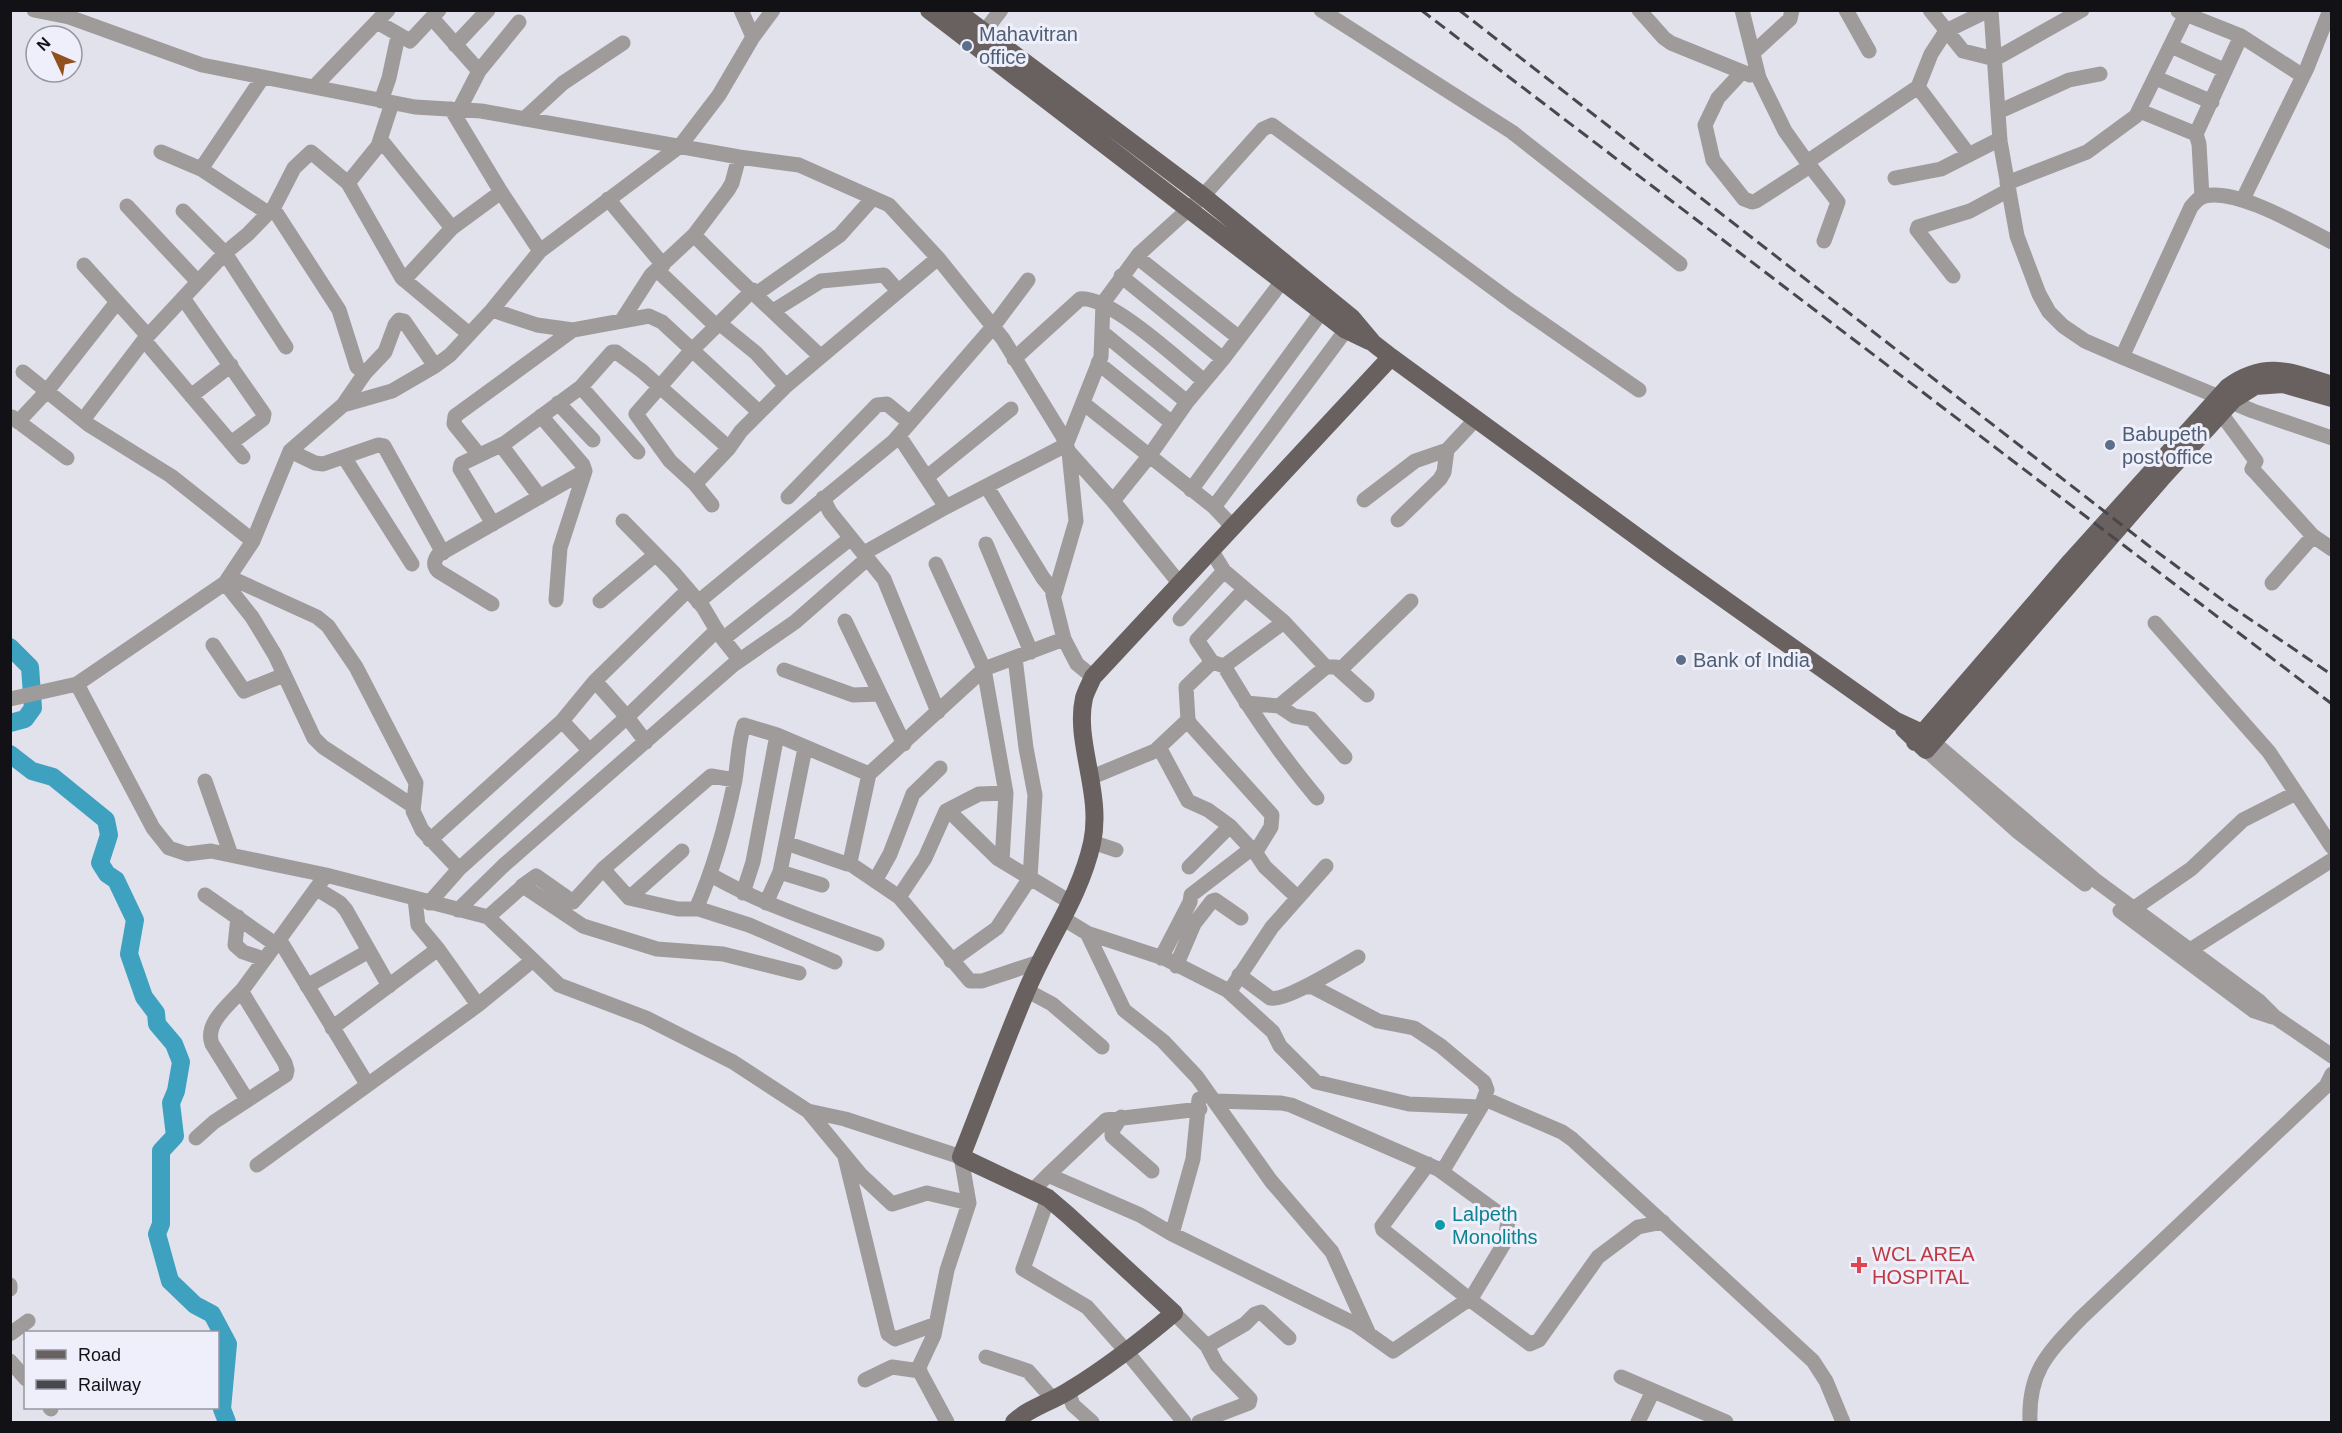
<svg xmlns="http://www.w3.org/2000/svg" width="2342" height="1433" viewBox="0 0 2342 1433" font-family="Helvetica,sans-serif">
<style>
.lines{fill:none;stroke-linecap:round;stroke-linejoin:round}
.river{stroke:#3ea1c0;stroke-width:18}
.minor{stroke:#a09b9b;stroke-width:15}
.major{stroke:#696060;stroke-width:18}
.rail{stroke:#47474d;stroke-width:3;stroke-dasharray:12 6;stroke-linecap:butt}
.service-dot{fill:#5c6f8a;stroke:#eeeffa;stroke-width:2}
.culture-dot{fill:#0f9aa8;stroke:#eeeffa;stroke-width:2}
.health-dot{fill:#e0444e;stroke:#eeeffa;stroke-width:2}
.labels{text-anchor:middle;stroke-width:6;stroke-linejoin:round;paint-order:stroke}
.service-label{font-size:20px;fill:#4e5e75;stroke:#eeeffa;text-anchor:start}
.culture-label{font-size:20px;fill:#0d838f;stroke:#eeeffa;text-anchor:start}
.health-label{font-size:20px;fill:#be3a42;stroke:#eeeffa;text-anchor:start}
</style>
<rect width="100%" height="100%" fill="#e1e2ec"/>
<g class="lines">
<!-- river -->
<path class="river" d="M 10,647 L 30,667 L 33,708 L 25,719 L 10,723
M 10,754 L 32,771 L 53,777 L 106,820 L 109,835 L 100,863 L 107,874 L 116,880 L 135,920 L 129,954 L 144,997 L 156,1013 L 157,1024 L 174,1044 L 181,1062 L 176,1091 L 171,1103 L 175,1136 L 161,1151 L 161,1224 L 157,1234 L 170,1281 L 195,1305 L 212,1314 L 228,1344 L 222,1409 L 227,1422"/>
<!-- minor -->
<path class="minor" d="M 34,10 L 69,17 L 202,65 L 263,77 L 415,107 L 481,111 L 739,157 L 799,165 L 889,205 L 938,258 L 1003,339 L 1062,435 L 1069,452 L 1113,501 L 1180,584
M 741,10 L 753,37
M 1321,10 L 1512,132 L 1680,264
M 1639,10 L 1664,38 L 1671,43 L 1750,75
M 1742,10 L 1759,78 L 1785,131 L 1807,162 L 1918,87 L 1931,54 L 1946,31 L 1989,10
M 1846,10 L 1869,51
M 1930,10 L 1963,51 L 1995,59 L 2082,10
M 1991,10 L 2000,141 L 2017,236 L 2039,294 L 2049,312 L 2063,326 L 2085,341 L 2122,357 L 2253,411 L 2332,438
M 2178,11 L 2241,36 L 2303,76
M 432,18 L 479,71
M 377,22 L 410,41 L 439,10
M 977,41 L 1001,10
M 455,45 L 488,10
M 2171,46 L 2224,70
M 1753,53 L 1790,19 L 1792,10
M 1742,72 L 1718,98 L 1705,125 L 1713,160 L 1744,199 L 1752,202 L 1756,201 L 1810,166
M 2156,78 L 2212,102
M 314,87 L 388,10
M 1918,87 L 1969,155
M 381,101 L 389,78 L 398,36
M 451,109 L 501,192 L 540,251
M 459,110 L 479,71 L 519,22
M 2140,111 L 2196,134 L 2199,144 L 2202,197
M 1998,112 L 2069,80 L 2100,74
M 524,119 L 563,83 L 623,43
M 2196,134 L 2241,36
M 381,140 L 452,228
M 161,152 L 201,169 L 268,213
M 1807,162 L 1838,202 L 1824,241
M 201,169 L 263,77
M 1895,178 L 1941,169 L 2000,139
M 348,183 L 378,146 L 392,103
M 2007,183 L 2087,152 L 2136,116 L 2186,14
M 608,199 L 663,265
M 2243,199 L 2307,68 L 2330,10
M 127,206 L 198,282
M 273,208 L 339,310 L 357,367 L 365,373 L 343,405
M 183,211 L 225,253 L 286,347
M 694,235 C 735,277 778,316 820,356
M 1137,257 L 1238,337
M 84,265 L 148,336
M 657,270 L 716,326
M 1121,276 L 1223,359
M 1953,276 L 1917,230 L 1918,227 L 1970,211 L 2009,190
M 404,280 L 452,228 L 501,192
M 756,294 L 840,235 L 873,198
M 183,298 L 264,414 L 263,419 L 231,443
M 492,310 L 537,325 L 573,330 L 649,316 L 662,322 L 759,412
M 773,311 L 821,281 L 884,275 L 898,291
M 622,320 L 651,275 L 694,235 L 728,190 L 732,183 L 739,157
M 719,323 L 756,353 L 786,386
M 1102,332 L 1187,402
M 144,340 L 243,457
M 2122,357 L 2191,207 C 2195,202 2199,197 2205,196 C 2237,188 2302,227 2332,242
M 1014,359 L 1080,299 C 1109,295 1180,361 1204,381
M 1098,363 L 1172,423
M 23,372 L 89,425 L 171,476 L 253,541
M 365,373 L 385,352 L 395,325 L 399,320 L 404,321 L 435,366
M 581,387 L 638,452
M 191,396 L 231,365
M 558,403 L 593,440
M 1083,403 L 1214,507 L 1233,527
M 2214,404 L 2256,461 L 2252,469 L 2256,473 L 2313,536 L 2332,549
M 541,416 L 583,465 L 585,471 L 560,548 L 556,600
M 12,417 L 67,458
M 83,420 L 144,340 L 225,253 L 248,234 L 274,207 L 294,168 L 311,152 L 348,183 L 402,278 L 468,333
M 18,422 L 47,391 L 117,302
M 899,436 L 946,507
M 501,445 L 540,497
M 290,451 L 315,463 L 323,464 L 378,445 L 384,446 L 443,553
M 1069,452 L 1076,521 L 1055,593 L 1053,595 L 1064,639 L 1077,664 L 1093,677
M 479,455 L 454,424 L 455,416 L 573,330
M 344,457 L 412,564
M 927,477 L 1011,409
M 695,484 L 729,448 L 741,431 L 786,386 L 938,258
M 987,487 L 1043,578 L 1055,593
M 1191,490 L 1322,311
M 788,497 L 877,405 L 887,404 L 910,423
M 823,498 L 830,512 L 884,579 L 938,712
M 1364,500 L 1415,461 L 1447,450 L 1475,420
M 1113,501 L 1150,455 L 1187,402 L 1223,359 L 1283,280
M 712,505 L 695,484 L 670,461 L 636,414 L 691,351 L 753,290
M 1214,507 L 1346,330
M 1398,520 L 1440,479 L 1444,472 L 1447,450
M 623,521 L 673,572 L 703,607 L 719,634 L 739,659
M 493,524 L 460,469 L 461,464 L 505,443 L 581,387 L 612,352 L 616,352 L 642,371 L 729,448
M 986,544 L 1031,652
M 1211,550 L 1224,571 L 1284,622 L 1326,667
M 864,553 L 946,507 L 1066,445 L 1101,357 L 1103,303 L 1139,254 L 1203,196 L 1263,129 L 1272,125 L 1512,302 L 1639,390
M 936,564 L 984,669 L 1006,793 L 1002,861
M 229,577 L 317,617 L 328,626 L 356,667 L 416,783 L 413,811 L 422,830 L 459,869
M 225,583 L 252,617 L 275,655 L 314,738 L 323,747 L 413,806
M 2272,583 L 2313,536
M 600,601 L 655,555
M 698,602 L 894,441 L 992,328 L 1028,280
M 492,604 L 438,571 C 433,565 434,561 438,555 L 585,471
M 1180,619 L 1224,571
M 845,621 L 904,744
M 2155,623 L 2269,752 L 2332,847
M 723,639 L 851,538
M 213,645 L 244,691 L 284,675
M 1212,662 L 1197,640 L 1244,590
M 1224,666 C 1251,712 1282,756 1317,798
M 784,670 L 853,695 L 880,694
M 1340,670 L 1411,601
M 595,681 L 627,717 L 646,742
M 77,684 L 153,828 L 169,848 L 187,854 L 211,851 L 326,875 L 488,917 L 559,985 L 646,1018 L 733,1062 L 808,1111 L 845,1119 L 961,1157 L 969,1203 L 947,1270 L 934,1335 L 919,1367 L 920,1372 L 947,1422
M 10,699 L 77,684 L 225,583 L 253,541 L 290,451 L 343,405 L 392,391 L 435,366 L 450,355 L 492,310 L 540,251 L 680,146 L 719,95 L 753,37 L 773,10
M 1246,703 L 1279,706 L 1294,716 L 1311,719 L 1345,757
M 1279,706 L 1326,667 L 1336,667 L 1367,695
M 562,721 L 589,750
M 1925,735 L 2095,880 L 2259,1001 L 2275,1017 L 2332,1056
M 1159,747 L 1188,801 L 1208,810 L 1230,826 L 1257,855 L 1265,867 L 1297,897
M 1926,750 L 2017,831 L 2085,884
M 1092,777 L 1155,751 L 1188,720
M 205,781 L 231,855
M 948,810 L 997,858 L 1070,902
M 430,840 L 562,721 L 595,681 L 688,590
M 1092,842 L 1116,850
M 786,843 L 847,864 L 850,862 L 869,774
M 1255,853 L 1271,827 L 1272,815 L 1191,725 L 1188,720 L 1186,687 L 1212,662 L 1224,666 L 1284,622
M 849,863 L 899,897 L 970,981 L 982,981 L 1042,961
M 1189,867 L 1230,826
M 603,869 L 629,898 L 678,909 L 699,909 L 749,925 L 835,962
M 780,872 L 822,885
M 711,875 C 763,905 820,923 877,944
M 875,881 L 890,854 L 913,794 L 940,768
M 522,886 L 536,876 L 573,902 L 603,869 L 711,776 L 735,780
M 317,889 L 340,903 L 346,910 L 389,986
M 743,893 L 753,862 L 777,735
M 205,895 L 275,944
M 899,897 L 925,858 L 946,811 L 979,794 L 1006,793
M 629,898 L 682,851
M 415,899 L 418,925 L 438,949 L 478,1005
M 429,903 L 459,869 L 627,717 L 717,630
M 766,903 L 780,872 L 805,748
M 696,909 C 714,868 726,824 735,780 C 738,762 738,742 744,725 L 777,735 L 869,774 L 984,669 L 1064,639
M 2133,909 L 2191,869 L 2243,820 L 2296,793
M 458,910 L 503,866 L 733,665 L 795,622 L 868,558
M 2120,911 L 2254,1011 L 2272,1017
M 238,917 L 235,945 L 243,952 L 264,959
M 488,917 L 523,886 L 583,926 L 657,949 L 723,954 L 799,973
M 1064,919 L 1087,933 L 1124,1010 L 1163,1041 L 1197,1077 L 1271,1181 L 1332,1252 L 1369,1334
M 1087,933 L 1166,959 L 1227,990 L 1273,1032 L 1280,1046 L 1316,1082 L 1409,1104 L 1481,1107
M 279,939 L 367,1084
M 2190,950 L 2332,860
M 1161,958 L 1190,902 L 1191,895 L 1251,849
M 951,961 L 997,928 L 1030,878 L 1035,795 L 1026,748 L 1015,658
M 1176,966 L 1194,924 L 1212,901 L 1215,900 L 1241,918
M 1239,975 L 1270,998 C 1285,1002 1342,966 1358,957
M 307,986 L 369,951
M 1305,987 L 1313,987 L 1378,1021 L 1414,1028 L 1441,1046 L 1484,1082 L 1487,1090 L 1481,1107 L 1442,1172
M 243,989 C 230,1004 204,1023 212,1044 L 247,1100
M 1026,990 L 1052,1004 L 1102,1047
M 1229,992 L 1272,927 L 1326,866
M 332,1028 L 438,949
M 1485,1099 L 1562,1132 L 1572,1139 L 1813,1361 L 1826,1381 L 1843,1422
M 808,1111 L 861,1175 L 892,1204 L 927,1193 L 969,1203
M 1121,1117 L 1112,1131 L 1112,1136 L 1152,1171
M 196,1138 L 214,1122 L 286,1075 L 287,1070 L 285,1063 L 243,994 L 243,989 L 326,875
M 845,1157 L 888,1334 L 895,1339 L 936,1324
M 1428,1164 L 1382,1226 L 1383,1230 L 1469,1299 L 1530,1344 L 1539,1340 L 1598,1257 L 1638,1227 L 1663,1222
M 257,1165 L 478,1005 L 533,960
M 1048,1175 L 1106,1120 L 1200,1109
M 1032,1191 L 1048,1175 L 1140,1215 L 1172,1234 L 1355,1324 L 1393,1351 L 1472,1297 L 1505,1242 L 1508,1220 L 1438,1169 L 1291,1105 L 1281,1103 L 1215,1101
M 1048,1198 L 1023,1269 L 1087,1307 L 1126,1351 L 1184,1422
M 1172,1234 L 1193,1159 L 1199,1099
M 10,1285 L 10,1289
M 1174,1313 L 1207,1346 L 1217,1365 L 1250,1399 L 1249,1403 L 1199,1422
M 10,1334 L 28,1321
M 1207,1346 L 1245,1324 L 1255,1314 L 1261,1312 L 1289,1338
M 986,1357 L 1028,1371 L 1052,1398
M 10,1361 L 26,1379
M 1621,1377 L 1726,1422
M 865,1380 L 892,1367 L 920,1371
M 1068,1392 L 1073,1405 L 1092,1422
M 50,1408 L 51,1409
M 1638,1422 L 1653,1391
M 2030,1422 C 2028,1371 2048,1353 2081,1318 L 2326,1086 L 2332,1074"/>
<!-- major -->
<path class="major" d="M 929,10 L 1346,330 L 1369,341
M 955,10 L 1203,196 L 1352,318 L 1373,343 L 1391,357 L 1669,560 L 1896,721 L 1922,733
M 1904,729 L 1926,750 L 2161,479 L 2234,399 L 2255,386 L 2283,384 L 2332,398
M 1915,742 L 2071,561 L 2228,387 C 2266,360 2291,372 2332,385
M 1014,1422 C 1030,1407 1052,1402 1070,1390 C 1106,1368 1141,1341 1174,1313 L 1069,1216 L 1048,1198 L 961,1157 C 983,1102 1003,1046 1026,992 C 1047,941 1080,897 1092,843 C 1103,793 1074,742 1084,698 C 1086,691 1090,684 1093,677 L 1391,357"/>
<!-- rail -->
<path class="rail" d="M 1421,10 L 2332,704
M 1459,10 L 2149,546 L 2232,607 L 2332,675"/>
</g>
<!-- markers -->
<g class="service-dot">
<circle cx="967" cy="46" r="6"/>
<circle cx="2110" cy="445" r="6"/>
<circle cx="1681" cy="660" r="6"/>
</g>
<circle class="culture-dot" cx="1440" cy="1225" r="6"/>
<path class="health-dot" d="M1856 1256h6v6h6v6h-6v6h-6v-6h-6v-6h6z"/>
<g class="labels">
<!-- service labels -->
<g class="service-label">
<text x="979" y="41">Mahavitran<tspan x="979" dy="23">office</tspan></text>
<text x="2122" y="441">Babupeth<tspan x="2122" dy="23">post office</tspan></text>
<text x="1693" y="667">Bank of India</text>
</g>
<!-- culture labels -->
<g class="culture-label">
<text x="1452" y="1221">Lalpeth<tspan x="1452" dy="23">Monoliths</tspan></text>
</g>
<!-- health labels -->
<g class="health-label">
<text x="1872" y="1261">WCL AREA<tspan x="1872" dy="23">HOSPITAL</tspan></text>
</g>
</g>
<!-- border -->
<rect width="2342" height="1433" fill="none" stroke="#121216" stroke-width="24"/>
<!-- legend -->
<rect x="24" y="1331" width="195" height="78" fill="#eeeffa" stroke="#96979f" stroke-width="1.5"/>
<rect x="36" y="1350" width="30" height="9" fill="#696060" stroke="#96979f" stroke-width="1.5"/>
<text x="78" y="1361" font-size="18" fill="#121216">Road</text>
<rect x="36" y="1380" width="30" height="9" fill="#47474d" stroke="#96979f" stroke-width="1.5"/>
<text x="78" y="1391" font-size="18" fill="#121216">Railway</text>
<!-- north arrow -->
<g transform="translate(54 54) rotate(314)"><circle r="28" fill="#eeeffa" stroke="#96979f" stroke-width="1.5"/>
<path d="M0-4.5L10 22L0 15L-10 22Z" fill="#93501f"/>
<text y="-9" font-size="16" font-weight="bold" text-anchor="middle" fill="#121216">N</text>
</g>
</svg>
